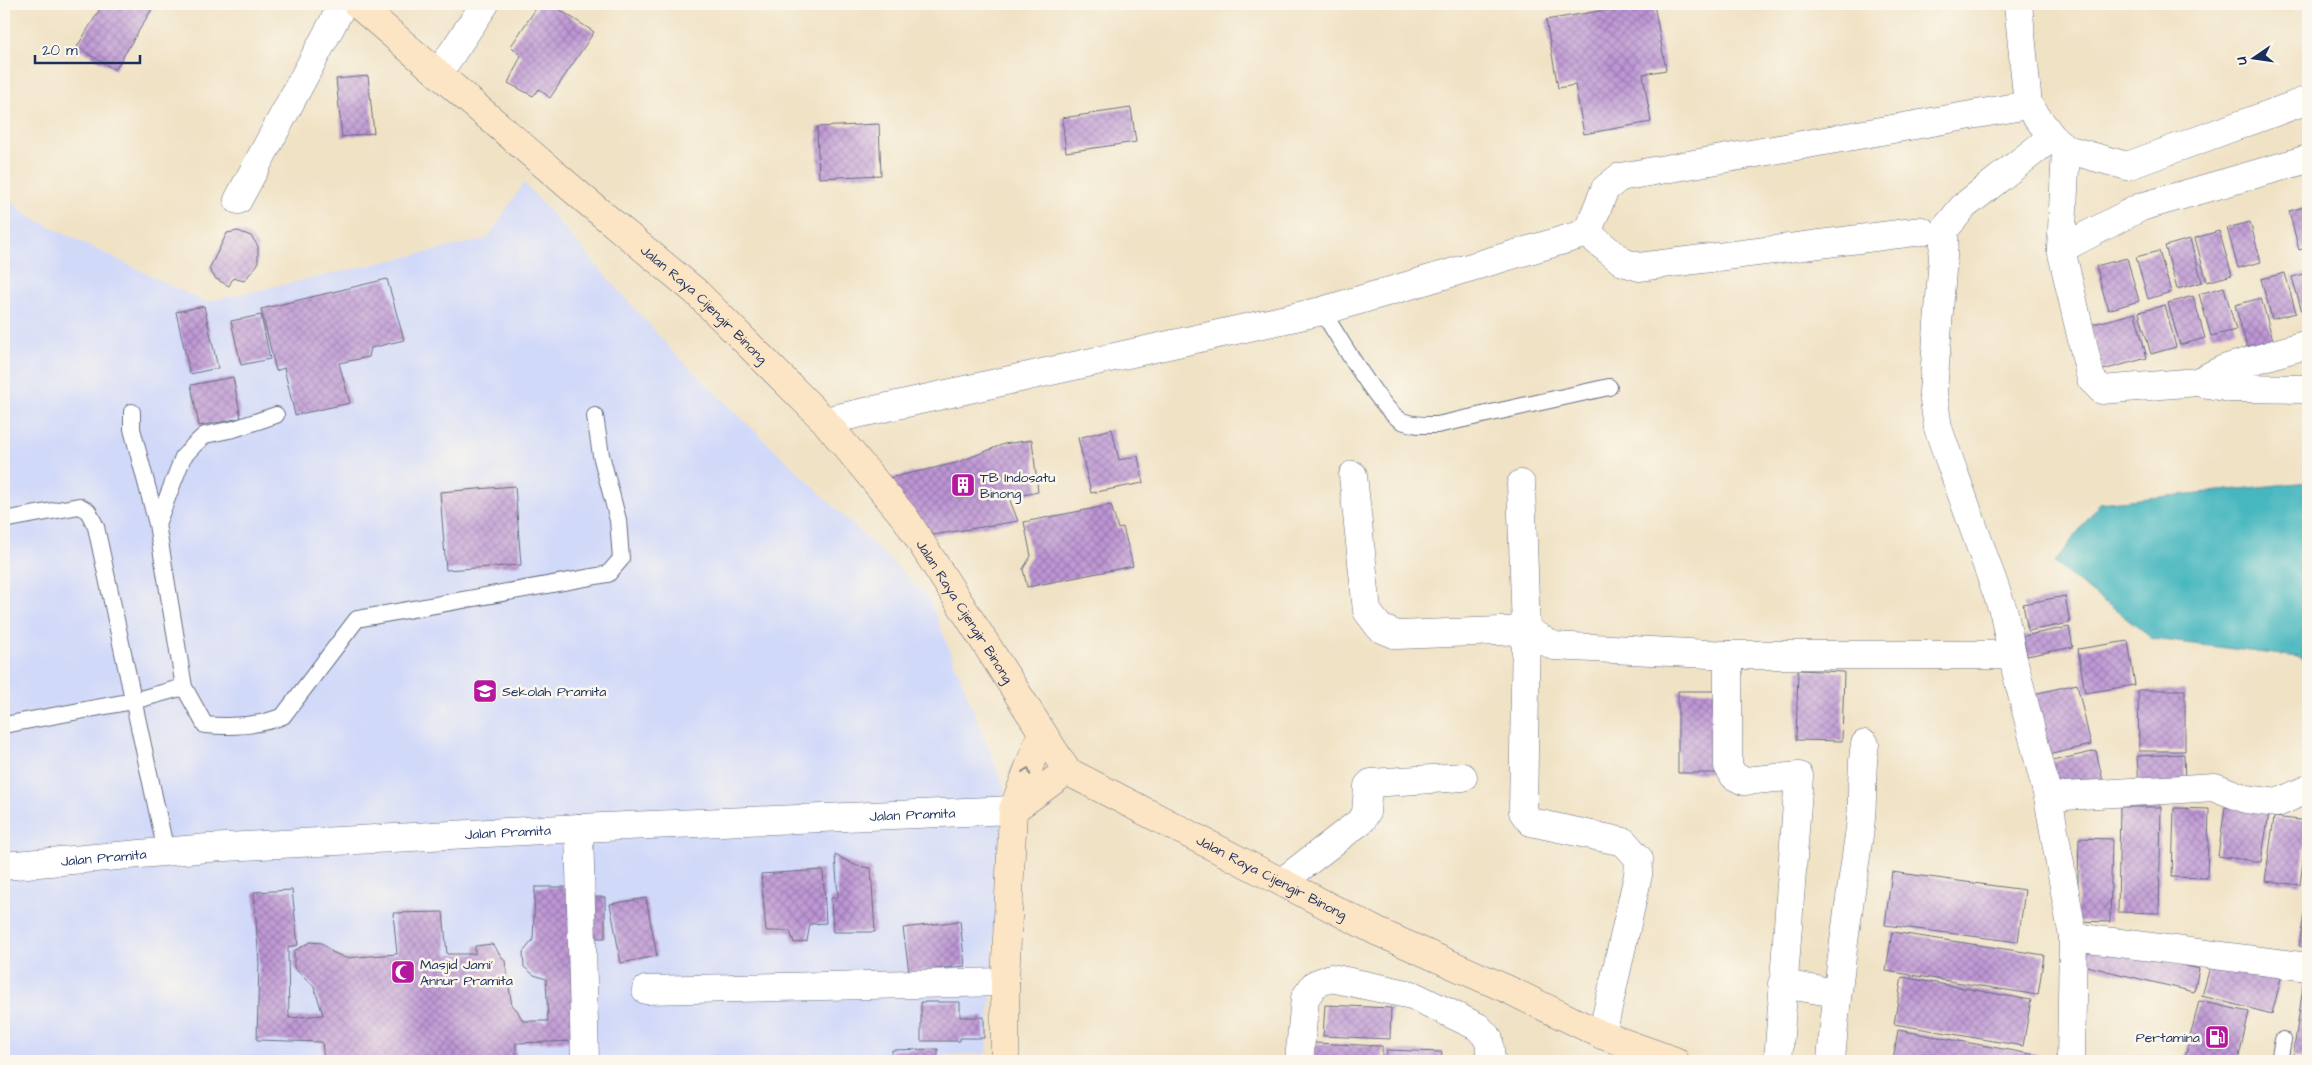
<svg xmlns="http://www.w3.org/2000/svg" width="2312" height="1065" viewBox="0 0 2312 1065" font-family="'Architects Daughter',sans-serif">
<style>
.built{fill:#d1d9f9}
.water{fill:#47b7bf;stroke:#31738e}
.building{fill:url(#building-cross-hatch)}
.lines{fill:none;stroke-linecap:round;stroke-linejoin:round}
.lane-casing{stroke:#666e82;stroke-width:18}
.street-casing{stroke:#666e82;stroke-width:29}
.secondary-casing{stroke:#666e82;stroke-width:29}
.lane{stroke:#fff;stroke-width:16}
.street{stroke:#fff;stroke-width:28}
.secondary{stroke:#fce5c4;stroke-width:28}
.oneway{stroke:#8c8a91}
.labels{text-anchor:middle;stroke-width:5;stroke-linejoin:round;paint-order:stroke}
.street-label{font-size:14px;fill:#1b2f5e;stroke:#fbf7ec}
.poi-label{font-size:14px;fill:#1b2f5e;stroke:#fbf7ec;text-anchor:start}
</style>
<defs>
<pattern id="building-cross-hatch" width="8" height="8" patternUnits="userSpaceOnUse" patternTransform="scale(1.25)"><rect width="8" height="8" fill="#bd95d4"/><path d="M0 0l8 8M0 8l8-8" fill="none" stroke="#997aaf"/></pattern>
</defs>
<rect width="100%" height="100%" fill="#fbf7ec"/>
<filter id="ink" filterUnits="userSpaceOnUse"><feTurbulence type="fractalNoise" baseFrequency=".02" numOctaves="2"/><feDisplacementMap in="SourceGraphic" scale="10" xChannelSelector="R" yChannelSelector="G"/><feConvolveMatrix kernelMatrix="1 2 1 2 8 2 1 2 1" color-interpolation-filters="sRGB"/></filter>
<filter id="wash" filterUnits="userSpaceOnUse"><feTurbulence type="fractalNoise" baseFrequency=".0096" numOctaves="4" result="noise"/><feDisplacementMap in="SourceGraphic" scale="20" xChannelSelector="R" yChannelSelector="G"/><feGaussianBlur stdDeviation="1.12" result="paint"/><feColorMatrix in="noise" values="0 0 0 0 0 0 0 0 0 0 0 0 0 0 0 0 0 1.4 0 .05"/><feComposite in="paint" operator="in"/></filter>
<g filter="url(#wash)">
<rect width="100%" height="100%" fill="#f0e2c5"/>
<!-- built -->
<path class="built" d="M 524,183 L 674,353 L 928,597 L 1004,786 L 987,1054 L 673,1061 L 4,1061 L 4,192 L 24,214 L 205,302 L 487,239 Z"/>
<!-- water -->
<path class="water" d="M 2308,482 L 2308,667 L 2298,657 L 2153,639 L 2054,563 L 2100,503 Z"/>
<g id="blocks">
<!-- building -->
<path class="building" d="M 103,4 L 155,4 L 115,70 L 77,47 Z
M 539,4 L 551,4 L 594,32 L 550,98 L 539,89 L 533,96 L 508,83 L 521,56 L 511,46 Z
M 1641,4 L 1654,4 L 1666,70 L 1643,74 L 1651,122 L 1584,134 L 1575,85 L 1558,88 L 1546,20 Z
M 368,76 L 374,133 L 342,137 L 336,79 Z
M 1131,108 L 1136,142 L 1066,152 L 1062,118 Z
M 879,124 L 881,175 L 819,178 L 817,127 Z
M 2308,206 L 2308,247 L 2299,250 L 2289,211 Z
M 2250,222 L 2261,262 L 2238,268 L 2227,228 Z
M 238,231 L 251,236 L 258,246 L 258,264 L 244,281 L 233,278 L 229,286 L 216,279 L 209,269 L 227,233 Z
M 2219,231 L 2232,275 L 2207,282 L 2195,238 Z
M 2190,239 L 2202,282 L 2177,289 L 2165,246 Z
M 2159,251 L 2171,292 L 2148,299 L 2136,257 Z
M 2127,258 L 2139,301 L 2108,310 L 2096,266 Z
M 2285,273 L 2296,313 L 2272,319 L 2261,279 Z
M 2308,273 L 2308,318 L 2304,319 L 2292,277 Z
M 387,279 L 404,340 L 371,348 L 369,357 L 339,363 L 350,403 L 295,415 L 284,368 L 276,371 L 261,309 Z
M 2224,287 L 2236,330 L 2211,336 L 2199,294 Z
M 2193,296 L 2205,338 L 2180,345 L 2168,303 Z
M 2261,298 L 2273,340 L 2247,347 L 2235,305 Z
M 2165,305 L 2176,347 L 2151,354 L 2139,312 Z
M 204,306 L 218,368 L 190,374 L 176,312 Z
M 2135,313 L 2147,358 L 2103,370 L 2090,325 Z
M 261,315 L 270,359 L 241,365 L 231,321 Z
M 233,377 L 241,418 L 199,426 L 191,385 Z
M 1112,429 L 1119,460 L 1138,456 L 1143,483 L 1091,493 L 1078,438 Z
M 1032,440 L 1038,492 L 1009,498 L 1018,521 L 927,536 L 885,479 L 956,463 L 1004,444 Z
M 515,486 L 521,565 L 446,570 L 440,492 Z
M 1111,505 L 1118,529 L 1123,527 L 1133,566 L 1027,587 L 1023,569 L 1031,556 L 1024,522 Z
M 2065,596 L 2070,623 L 2028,631 L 2023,604 Z
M 2069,627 L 2073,647 L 2027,656 L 2023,636 Z
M 2128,641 L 2135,685 L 2085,693 L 2078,649 Z
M 1798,670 L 1844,672 L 1842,741 L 1796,740 Z
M 2077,684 L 2091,745 L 2048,755 L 2034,694 Z
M 2138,690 L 2185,690 L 2185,751 L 2139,751 Z
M 1678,691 L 1719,691 L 1719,773 L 1678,773 Z
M 2096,751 L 2103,781 L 2055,792 L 2048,762 Z
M 2184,754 L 2185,783 L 2139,785 L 2137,756 Z
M 2120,807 L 2161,807 L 2159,913 L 2118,912 Z
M 2225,807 L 2269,813 L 2261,862 L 2218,856 Z
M 2174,808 L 2209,809 L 2207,878 L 2172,877 Z
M 2274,817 L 2308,821 L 2300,885 L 2265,881 Z
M 2079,838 L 2112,839 L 2110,922 L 2077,921 Z
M 835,855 L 857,866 L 871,868 L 875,932 L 833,932 L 831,898 L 838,897 Z
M 823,870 L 826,923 L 810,924 L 807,941 L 794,943 L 790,931 L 766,931 L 761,874 Z
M 1892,872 L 2025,890 L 2018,942 L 1885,925 Z
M 535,887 L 578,887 L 578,1041 L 516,1043 L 516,1061 L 324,1061 L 322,1042 L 257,1040 L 259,964 L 254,892 L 292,890 L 298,945 L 288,947 L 289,1018 L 323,1015 L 314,986 L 294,968 L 294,951 L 310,942 L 322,943 L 332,952 L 345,958 L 397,954 L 393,913 L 443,912 L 447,954 L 475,954 L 475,946 L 492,944 L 505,961 L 512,1006 L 517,1010 L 523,1021 L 548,1021 L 546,979 L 534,975 L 524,967 L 523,952 L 533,940 Z
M 2307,894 L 2308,894 L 2308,947 L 2299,946 Z
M 585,897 L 605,897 L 605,938 L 586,938 Z
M 646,898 L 657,956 L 621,963 L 610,904 Z
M 960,921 L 965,966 L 909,972 L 903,928 Z
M 1892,932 L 2044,955 L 2038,995 L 1886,971 Z
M 2080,940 L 2199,969 L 2194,992 L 2074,963 Z
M 2212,960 L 2281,978 L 2272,1014 L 2202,996 Z
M 2305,973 L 2308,973 L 2308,1058 L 2293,1056 Z
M 1902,977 L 2031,1000 L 2023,1046 L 1894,1024 Z
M 2199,1001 L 2249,1012 L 2238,1061 L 2184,1061 Z
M 921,1002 L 960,1002 L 960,1017 L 984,1017 L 984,1038 L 960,1038 L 960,1041 L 921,1041 Z
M 1325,1005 L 1391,1008 L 1390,1039 L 1323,1036 Z
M 1898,1030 L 2042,1056 L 2041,1061 L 1893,1061 Z
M 1314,1043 L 1382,1046 L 1382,1061 L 1313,1061 Z
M 938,1049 L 938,1061 L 892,1061 L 892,1050 Z
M 1387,1050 L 1442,1052 L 1441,1061 L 1386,1061 Z"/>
</g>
</g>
<g filter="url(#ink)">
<use href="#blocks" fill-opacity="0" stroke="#666e82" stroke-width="1"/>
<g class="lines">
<defs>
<path id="lane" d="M 1322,311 C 1337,334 1381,411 1402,421 C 1414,426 1425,425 1437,425 L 1609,387
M 132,412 L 132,429 L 157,524 L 184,687 L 205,725 C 230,727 260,726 283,716 L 357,619 L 608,574 L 621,559 L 618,520 L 601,455 L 595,416
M 4,520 L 79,506 L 88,511 L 96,527 L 166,852
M 157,524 L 183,457 L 194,445 L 205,435 L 234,429 L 276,415
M 4,725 L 133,701 L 184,687
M 2279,1061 L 2283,1040"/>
<g id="street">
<path d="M 2018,4 L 2028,105"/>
<path d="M 438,74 L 485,4"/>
<path d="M 2052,137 L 1964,206 L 1945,229 L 1933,393 L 1938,428 L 2004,613 L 2012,655 L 2048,797 L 2073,937 L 2071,1061"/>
<path d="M 2308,159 L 2141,207 L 2061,249 L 2091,379 L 2102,390 L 2197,382 L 2224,369 L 2308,344"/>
<path d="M 238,200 L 343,4"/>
<path d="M 1587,233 L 1623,262 L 1639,267 L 1922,231"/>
<path d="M 2061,249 L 2066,149"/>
<path d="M 2197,382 L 2230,388 L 2308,389"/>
<path d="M 825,421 L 1322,311 L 1587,233 L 1605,189 L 1620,177 L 2028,105 L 2052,137 L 2066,149 L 2127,166 L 2308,100"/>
<path d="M 1353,475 L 1367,611 L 1380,628 L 1397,635 L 1526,630 L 1523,812 L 1531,822 L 1624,842 L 1639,859 L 1638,875 L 1602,1035"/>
<path d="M 1521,484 L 1526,630 L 1554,646 L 1728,655 L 2012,655"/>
<path d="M 1728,655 L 1728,766 L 1734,776 L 1744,781 L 1799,776 L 1778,1061"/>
<path d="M 2048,797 L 2215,787 L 2246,799 L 2277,803 L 2308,789"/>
<path d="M 579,828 L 585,1061"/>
<path id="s1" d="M 4,866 L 208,848 L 579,828 L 1013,810"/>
<path d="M 1283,881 L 1362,820 L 1366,813 L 1368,786 L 1371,783 L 1463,777"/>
<path d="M 2073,937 L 2308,967"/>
<path d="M 1782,984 L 1836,993"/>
<path d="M 646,990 L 1005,982"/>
<path d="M 1299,1061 L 1305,998 L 1315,984 L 1331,978 L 1412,995 L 1478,1027 L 1489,1039 L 1491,1061"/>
<path d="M 1831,1061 C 1837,983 1849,906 1860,828 C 1864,800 1860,772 1865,744"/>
</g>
<g id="secondary">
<path id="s2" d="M 357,4 L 584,199 L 695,291 L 825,421 L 906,519 L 1067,771 L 1378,932 L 1507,989 L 1602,1035 L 1675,1061"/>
<path d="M 1013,810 L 1067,771"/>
<path d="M 1005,1061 L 1005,982 L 1013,810 L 1042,732"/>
</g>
</defs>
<!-- lane casing -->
<use href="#lane" class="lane-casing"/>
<!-- street casing -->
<use href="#street" class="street-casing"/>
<!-- secondary casing -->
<use href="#secondary" class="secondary-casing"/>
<!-- lane -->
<use href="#lane" class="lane"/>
<!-- street -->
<use href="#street" class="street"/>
<!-- secondary -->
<use href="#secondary" class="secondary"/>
</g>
<!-- one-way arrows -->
<defs><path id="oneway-chevron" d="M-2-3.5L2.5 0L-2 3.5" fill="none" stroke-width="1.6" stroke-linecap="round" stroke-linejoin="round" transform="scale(1.25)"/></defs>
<use class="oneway" href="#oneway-chevron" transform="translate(1027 771) rotate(-70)"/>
</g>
<!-- icons -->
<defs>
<symbol id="building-square" viewBox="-11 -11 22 22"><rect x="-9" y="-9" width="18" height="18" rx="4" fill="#b5179e" stroke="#fbf7ec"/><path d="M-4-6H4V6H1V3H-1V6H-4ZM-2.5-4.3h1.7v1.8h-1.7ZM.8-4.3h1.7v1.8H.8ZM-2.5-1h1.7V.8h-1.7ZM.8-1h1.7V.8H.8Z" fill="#fff"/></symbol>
<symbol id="school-square" viewBox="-11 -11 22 22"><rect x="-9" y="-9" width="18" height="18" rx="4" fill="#b5179e" stroke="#fbf7ec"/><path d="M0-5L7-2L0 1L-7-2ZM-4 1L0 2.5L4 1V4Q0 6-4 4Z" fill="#fff"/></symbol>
<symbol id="mosque-square" viewBox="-11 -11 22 22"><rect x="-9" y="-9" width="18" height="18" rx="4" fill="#b5179e" stroke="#fbf7ec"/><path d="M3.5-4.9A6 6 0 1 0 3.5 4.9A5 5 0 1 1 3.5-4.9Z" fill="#fff"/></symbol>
<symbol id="fuel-square" viewBox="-11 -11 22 22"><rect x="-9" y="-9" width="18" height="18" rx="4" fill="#b5179e" stroke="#fbf7ec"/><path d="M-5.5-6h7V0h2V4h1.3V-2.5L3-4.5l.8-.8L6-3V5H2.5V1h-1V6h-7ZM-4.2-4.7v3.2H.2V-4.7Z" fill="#fff"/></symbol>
</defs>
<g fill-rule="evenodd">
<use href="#building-square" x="949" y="471" width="28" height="28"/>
<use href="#school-square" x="471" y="677" width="28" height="28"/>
<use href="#mosque-square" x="389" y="958" width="28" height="28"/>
<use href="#fuel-square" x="2203" y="1023" width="28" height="28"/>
</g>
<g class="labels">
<!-- street labels -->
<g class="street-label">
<text dy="5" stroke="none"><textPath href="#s2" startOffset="459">Jalan Raya Cijengir Binong</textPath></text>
<text dy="5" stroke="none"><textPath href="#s2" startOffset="864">Jalan Raya Cijengir Binong</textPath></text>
<text dy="5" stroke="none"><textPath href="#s1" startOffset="910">Jalan Pramita</textPath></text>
<text dy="5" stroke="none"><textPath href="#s1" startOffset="505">Jalan Pramita</textPath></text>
<text dy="5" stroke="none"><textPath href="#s1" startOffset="100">Jalan Pramita</textPath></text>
<text dy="5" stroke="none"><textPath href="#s2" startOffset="1284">Jalan Raya Cijengir Binong</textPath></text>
</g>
<!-- poi labels -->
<g class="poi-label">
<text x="980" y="482">TB Indosatu<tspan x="980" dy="16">Binong</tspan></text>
<text x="502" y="696">Sekolah Pramita</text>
<text x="420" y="969">Masjid Jami'<tspan x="420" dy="16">Annur Pramita</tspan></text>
<text x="2200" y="1042" text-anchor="end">Pertamina</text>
</g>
</g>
<!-- margin -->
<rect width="2312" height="1065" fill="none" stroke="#fbf7ec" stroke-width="20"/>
<!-- north arrow -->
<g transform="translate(2254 58) rotate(257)" stroke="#fbf7ec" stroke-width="4" paint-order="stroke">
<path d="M0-4L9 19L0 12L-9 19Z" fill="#1b2f5e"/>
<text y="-8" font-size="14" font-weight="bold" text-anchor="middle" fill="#1b2f5e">U</text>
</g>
<!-- scale -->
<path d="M35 55v8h105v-8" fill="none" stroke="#1b2f5e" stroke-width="2.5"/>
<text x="42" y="55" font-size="15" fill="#1b2f5e" stroke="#fbf7ec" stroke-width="4" paint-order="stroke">20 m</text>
</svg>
